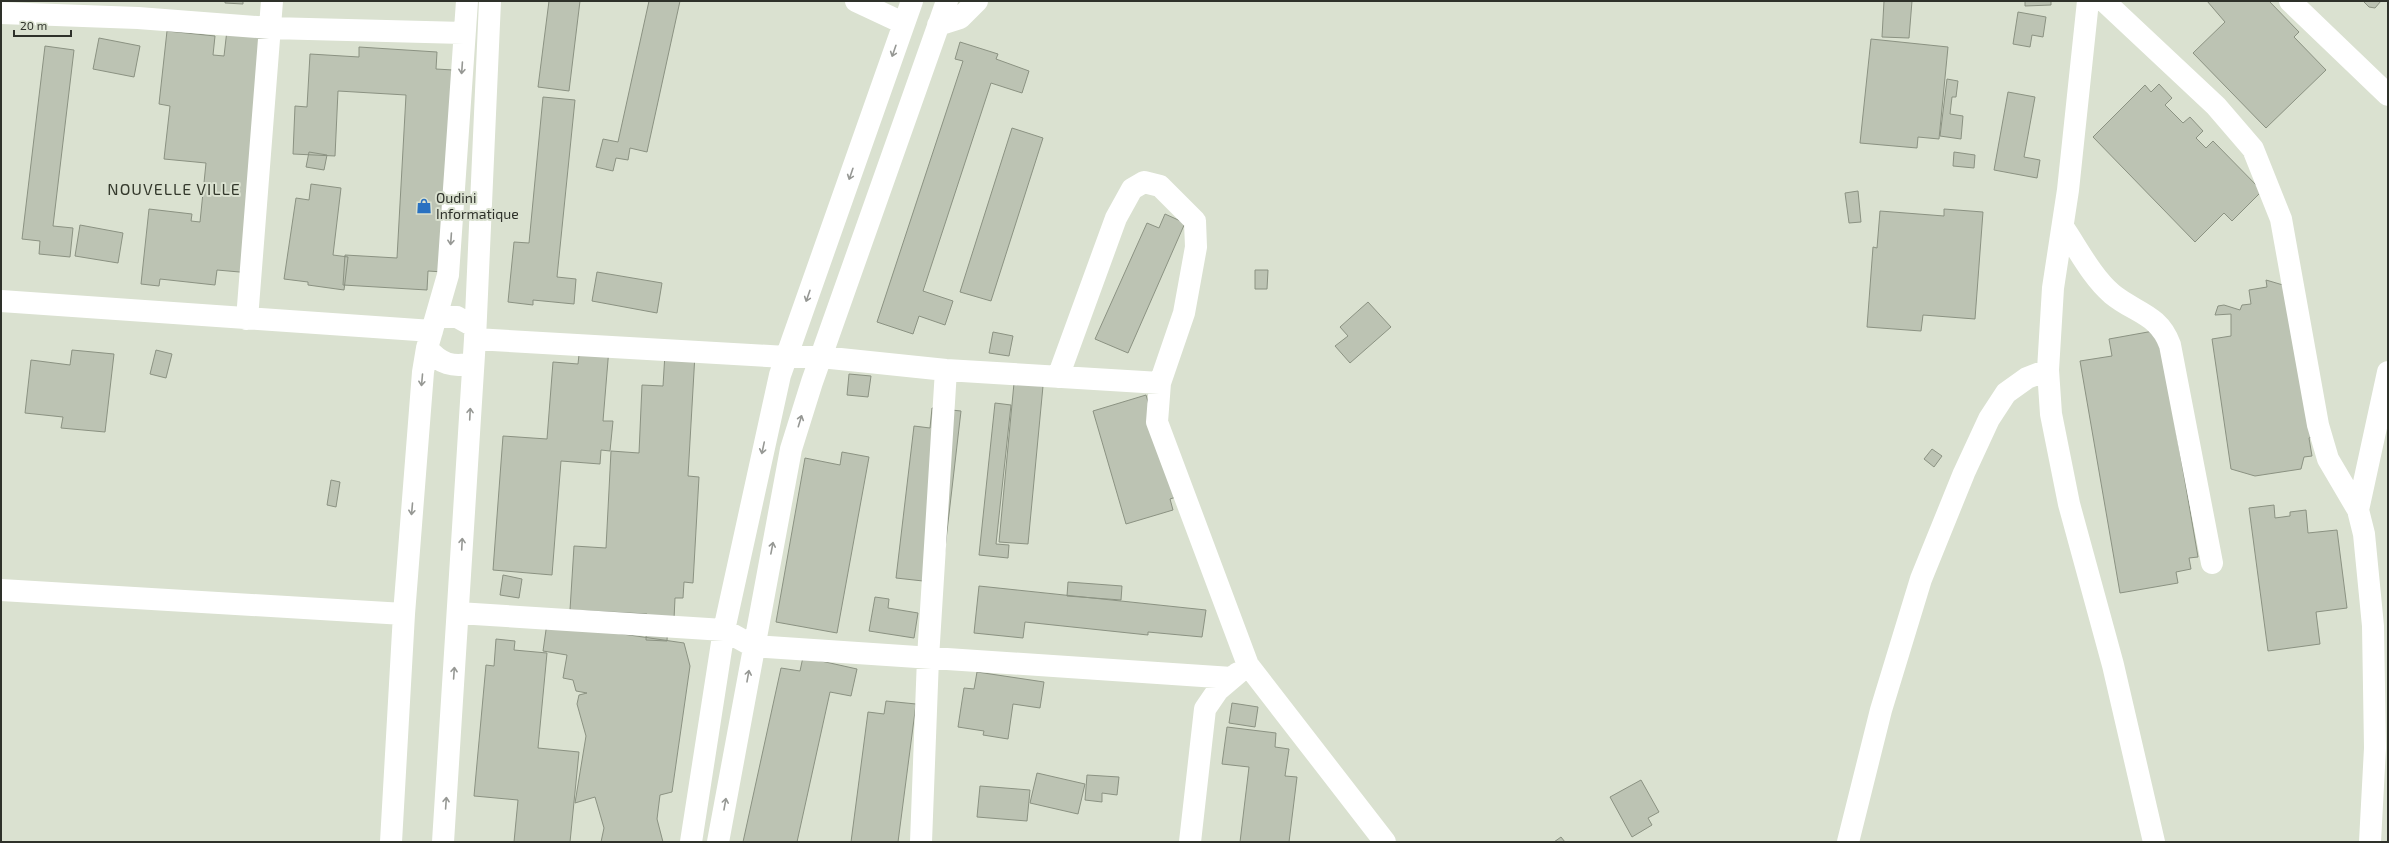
<svg xmlns="http://www.w3.org/2000/svg" width="2389" height="843" viewBox="0 0 2389 843" font-family="'Exo 2',sans-serif">
<style>
.building{fill:#bcc3b3;stroke:#8b9282}
.lines{fill:none;stroke-linecap:round;stroke-linejoin:round}
.minor{stroke:#fff;stroke-width:22}
.oneway{stroke:#969894}
.labels{text-anchor:middle;stroke-width:4;stroke-linejoin:round;paint-order:stroke}
.poi-label{font-size:14px;fill:#2e312a;stroke:#dae1d0;text-anchor:start}
.quarter-label{font-size:16px;letter-spacing:1px;fill:#34392c;stroke:#dae1d0}
</style>
<rect width="100%" height="100%" fill="#dae1d0"/>
<!-- building -->
<path class="building" d="M 225,1 L 243,1 L 243,4 L 225,3 Z
M 549,1 L 580,1 L 569,91 L 538,87 Z
M 649,1 L 680,1 L 647,152 L 630,148 L 628,160 L 616,158 L 613,171 L 596,167 L 603,139 L 618,142 Z
M 1884,1 L 1912,1 L 1909,38 L 1882,37 Z
M 2025,1 L 2051,1 L 2051,5 L 2025,6 Z
M 2207,1 L 2269,1 L 2299,32 L 2294,37 L 2326,70 L 2266,128 L 2193,53 L 2225,22 Z
M 2363,1 L 2381,1 L 2375,8 L 2369,7 Z
M 2018,12 L 2046,17 L 2043,37 L 2032,35 L 2030,47 L 2013,44 Z
M 227,30 L 277,36 L 251,273 L 217,270 L 215,285 L 160,279 L 159,286 L 141,284 L 149,209 L 192,214 L 191,221 L 200,222 L 206,163 L 164,159 L 170,106 L 159,104 L 167,31 L 215,36 L 213,55 L 224,56 Z
M 99,38 L 140,46 L 134,77 L 93,69 Z
M 1871,39 L 1948,47 L 1939,139 L 1918,137 L 1917,148 L 1860,143 Z
M 960,42 L 998,54 L 996,59 L 1029,71 L 1022,93 L 991,83 L 923,291 L 953,301 L 945,325 L 919,316 L 913,334 L 877,322 L 963,61 L 955,59 Z
M 45,46 L 74,50 L 53,226 L 73,228 L 70,257 L 39,254 L 40,241 L 22,239 Z
M 359,47 L 437,52 L 436,69 L 453,70 L 443,272 L 428,271 L 427,290 L 343,285 L 345,255 L 397,258 L 406,95 L 338,91 L 335,156 L 293,154 L 295,106 L 307,107 L 310,54 L 359,57 Z
M 1947,79 L 1958,81 L 1956,97 L 1952,97 L 1950,114 L 1963,116 L 1961,139 L 1940,136 Z
M 2159,84 L 2172,98 L 2165,105 L 2183,123 L 2190,117 L 2203,131 L 2196,138 L 2206,148 L 2213,141 L 2262,191 L 2232,221 L 2224,213 L 2195,242 L 2093,137 L 2145,85 L 2151,92 Z
M 2008,92 L 2035,97 L 2024,157 L 2040,160 L 2037,178 L 1994,170 Z
M 543,97 L 575,100 L 557,277 L 576,279 L 574,304 L 533,300 L 533,305 L 508,302 L 514,242 L 529,243 Z
M 1012,128 L 1043,138 L 991,301 L 960,292 Z
M 309,152 L 327,155 L 324,170 L 306,167 Z
M 1954,152 L 1975,155 L 1974,168 L 1953,166 Z
M 311,184 L 341,188 L 333,255 L 348,257 L 344,290 L 308,285 L 308,282 L 284,279 L 296,198 L 309,200 Z
M 1858,191 L 1861,222 L 1849,223 L 1845,193 Z
M 1944,209 L 1983,212 L 1975,319 L 1923,315 L 1921,331 L 1867,327 L 1873,247 L 1877,248 L 1880,211 L 1944,216 Z
M 1165,214 L 1185,223 L 1128,353 L 1095,339 L 1147,223 L 1159,228 Z
M 80,225 L 123,233 L 118,263 L 75,256 Z
M 1255,270 L 1268,270 L 1267,289 L 1255,289 Z
M 597,272 L 662,283 L 657,313 L 592,301 Z
M 2266,280 L 2283,285 L 2312,437 L 2309,438 L 2312,456 L 2304,457 L 2301,469 L 2255,476 L 2231,469 L 2212,339 L 2231,336 L 2231,314 L 2215,315 L 2218,306 L 2224,305 L 2240,310 L 2242,305 L 2251,304 L 2249,290 L 2267,287 Z
M 1368,302 L 1391,327 L 1350,363 L 1335,346 L 1348,336 L 1340,327 Z
M 2159,330 L 2198,557 L 2189,558 L 2191,569 L 2176,572 L 2178,583 L 2120,593 L 2080,361 L 2112,356 L 2109,339 Z
M 993,332 L 1013,336 L 1009,356 L 989,353 Z
M 580,345 L 609,348 L 603,421 L 613,421 L 610,451 L 601,450 L 600,464 L 561,461 L 552,575 L 493,570 L 503,436 L 547,439 L 553,362 L 578,364 Z
M 72,350 L 114,354 L 105,432 L 61,428 L 63,417 L 25,413 L 31,360 L 70,365 Z
M 156,350 L 172,354 L 166,378 L 150,374 Z
M 665,353 L 695,354 L 688,476 L 699,477 L 693,583 L 684,582 L 683,598 L 675,598 L 674,619 L 668,619 L 667,641 L 646,640 L 647,614 L 570,610 L 574,546 L 606,548 L 611,451 L 639,453 L 642,385 L 663,386 Z
M 849,374 L 871,376 L 868,397 L 847,395 Z
M 1014,383 L 1043,386 L 1028,544 L 999,542 Z
M 1146,395 L 1176,497 L 1170,499 L 1173,510 L 1126,524 L 1093,411 Z
M 995,403 L 1011,405 L 996,544 L 1009,545 L 1008,558 L 979,555 Z
M 932,408 L 961,411 L 941,583 L 896,578 L 914,426 L 930,428 Z
M 1932,449 L 1942,456 L 1934,467 L 1924,459 Z
M 842,452 L 869,457 L 837,633 L 776,622 L 805,458 L 840,465 Z
M 331,480 L 340,482 L 336,507 L 327,505 Z
M 2274,505 L 2275,518 L 2290,516 L 2290,512 L 2306,510 L 2308,533 L 2337,530 L 2347,608 L 2316,612 L 2320,644 L 2268,651 L 2249,508 Z
M 503,575 L 522,579 L 519,598 L 500,595 Z
M 1068,582 L 1122,586 L 1121,600 L 1067,596 Z
M 979,586 L 1206,610 L 1202,637 L 1148,632 L 1148,635 L 1025,622 L 1023,638 L 974,633 Z
M 875,597 L 889,599 L 888,608 L 918,613 L 914,638 L 869,631 Z
M 547,623 L 684,643 L 690,666 L 672,792 L 660,795 L 657,819 L 663,842 L 601,842 L 604,828 L 595,797 L 575,803 L 586,736 L 577,704 L 579,695 L 587,693 L 576,691 L 573,680 L 563,678 L 567,655 L 543,651 Z
M 496,639 L 515,641 L 514,650 L 547,653 L 538,748 L 579,752 L 570,842 L 514,842 L 518,800 L 474,796 L 486,665 L 494,666 Z
M 803,657 L 857,669 L 851,696 L 830,692 L 797,842 L 743,842 L 781,668 L 800,671 Z
M 977,672 L 1044,682 L 1040,708 L 1013,704 L 1008,739 L 983,735 L 984,731 L 958,727 L 964,688 L 974,689 Z
M 886,701 L 916,704 L 898,842 L 851,842 L 868,712 L 884,714 Z
M 1232,703 L 1258,707 L 1255,727 L 1229,723 Z
M 1227,727 L 1276,733 L 1275,747 L 1289,749 L 1285,776 L 1297,777 L 1289,842 L 1240,842 L 1249,767 L 1222,764 Z
M 1037,773 L 1085,784 L 1078,814 L 1030,803 Z
M 1087,775 L 1119,777 L 1117,795 L 1102,793 L 1102,802 L 1085,800 Z
M 1641,780 L 1659,812 L 1648,818 L 1652,825 L 1632,837 L 1610,797 Z
M 980,786 L 1030,790 L 1027,821 L 977,817 Z
M 1561,837 L 1565,842 L 1554,842 Z"/>
<g class="lines">
<!-- minor -->
<path class="minor" d="M 856,1 L 903,23
M 2088,1 L 2068,190 L 2053,288 L 2048,370 L 2051,414 L 2069,504 L 2113,665 L 2154,842
M 2104,1 L 2216,106 L 2253,149 L 2281,219 L 2318,425 L 2328,459 L 2358,510 L 2364,534 L 2373,626 L 2375,748 L 2370,842
M 2290,1 L 2388,95
M 1,13 L 138,18 L 270,28 L 464,33
M 938,25 L 960,18 L 977,1
M 2063,227 C 2078,249 2092,277 2112,294 C 2135,313 2159,314 2170,345 L 2212,563
M 1,301 L 432,331
M 437,317 L 457,317 L 475,327
M 247,319 L 272,1
M 475,339 L 786,357 L 821,357 L 946,370 L 1160,383
M 427,348 C 440,364 453,368 473,363
M 1058,377 L 1116,218 L 1132,189 L 1144,182 L 1160,186 L 1195,221 L 1196,247 L 1184,313 L 1160,383 L 1157,422 L 1248,665 L 1385,842
M 2358,510 L 2388,372
M 1,590 L 404,614
M 458,613 L 724,630 L 753,646 L 1232,678
M 391,842 L 404,614 L 423,372 L 427,348 L 448,275 L 467,1
M 443,842 L 475,339 L 490,1
M 691,842 L 724,630 L 780,375 L 912,1
M 718,842 L 791,449 L 812,382 L 947,1
M 921,842 L 928,658 L 946,370
M 1190,842 L 1205,709 L 1218,690 L 1238,673
M 1848,842 L 1881,710 L 1921,579 L 1964,473 L 1989,419 L 2006,393 L 2027,378 L 2048,370"/>
</g>
<!-- one-way arrows -->
<defs><path id="oneway-shaft" d="M-6 0H5M1.5-3L5.5 0L1.5 3" fill="none" stroke-width="1.6" stroke-linecap="round" stroke-linejoin="round"/></defs>
<g class="oneway">
<use href="#oneway-shaft" transform="translate(894 51) rotate(109)"/>
<use href="#oneway-shaft" transform="translate(462 68) rotate(94)"/>
<use href="#oneway-shaft" transform="translate(851 174) rotate(109)"/>
<use href="#oneway-shaft" transform="translate(451 239) rotate(94)"/>
<use href="#oneway-shaft" transform="translate(808 296) rotate(109)"/>
<use href="#oneway-shaft" transform="translate(422 380) rotate(95)"/>
<use href="#oneway-shaft" transform="translate(470 414) rotate(-87)"/>
<use href="#oneway-shaft" transform="translate(800 421) rotate(-73)"/>
<use href="#oneway-shaft" transform="translate(763 448) rotate(102)"/>
<use href="#oneway-shaft" transform="translate(412 509) rotate(95)"/>
<use href="#oneway-shaft" transform="translate(462 544) rotate(-87)"/>
<use href="#oneway-shaft" transform="translate(772 548) rotate(-79)"/>
<use href="#oneway-shaft" transform="translate(454 673) rotate(-86)"/>
<use href="#oneway-shaft" transform="translate(748 676) rotate(-80)"/>
<use href="#oneway-shaft" transform="translate(446 803) rotate(-86)"/>
<use href="#oneway-shaft" transform="translate(725 804) rotate(-80)"/>
</g>
<!-- icons -->
<defs>
<symbol id="shop-bare" viewBox="-9 -9 18 18"><path d="M-5-2.5h2.3a2.7 3.5 0 0 1 5.4 0H5L5.5 6h-11ZM-1.5-2.5h3a1.5 2.3 0 0 0-3 0Z" fill="#2971c1" stroke="#dae1d0" stroke-width="2.5" paint-order="stroke"/></symbol>
</defs>
<g fill-rule="evenodd">
<use href="#shop-bare" x="413" y="195" width="22" height="22"/>
</g>
<g class="labels">
<!-- poi labels -->
<g class="poi-label">
<text x="436" y="203">Oudini<tspan x="436" dy="16">Informatique</tspan></text>
</g>
<!-- quarter labels -->
<g class="quarter-label">
<text x="174" y="195">NOUVELLE VILLE</text>
</g>
</g>
<!-- border -->
<rect width="2389" height="843" fill="none" stroke="#2e312a" stroke-width="4"/>
<!-- scale -->
<path d="M14 30v6h57v-6" fill="none" stroke="#2e312a" stroke-width="2"/>
<text x="20" y="30" font-size="12" fill="#2e312a" stroke="#dae1d0" stroke-width="3" paint-order="stroke">20 m</text>
</svg>
